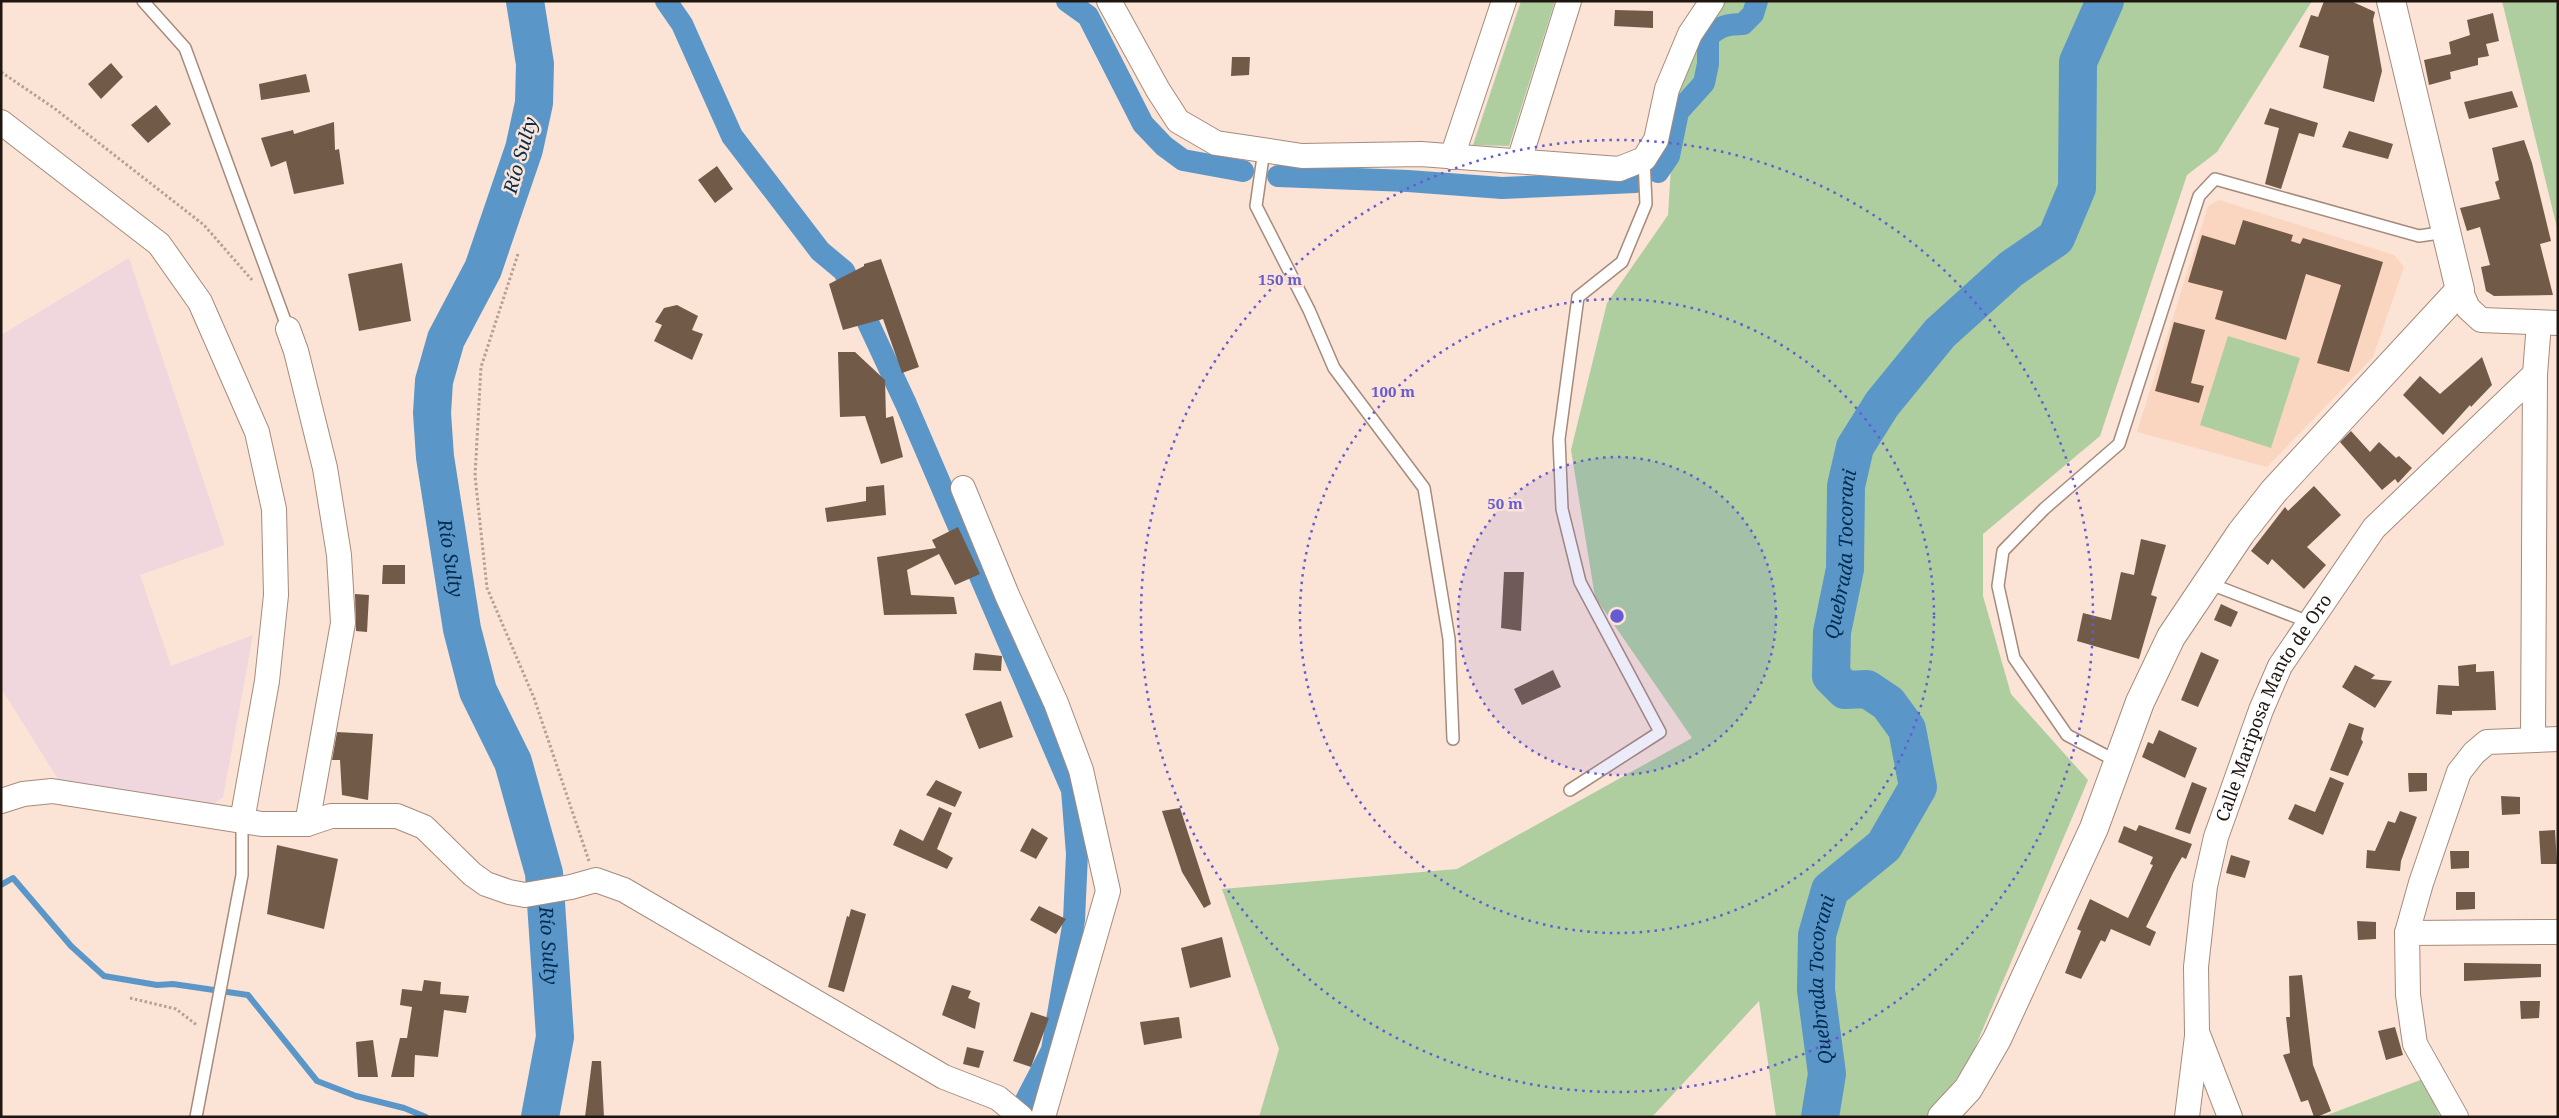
<svg xmlns="http://www.w3.org/2000/svg" width="2559" height="1118" viewBox="0 0 2559 1118" font-family="'Noto Serif',serif">
<style>
.built{fill:#fad5c0}
.industrial{fill:#f0d7de}
.green{fill:#aecea0}
.lines{fill:none;stroke-linecap:round;stroke-linejoin:round}
.stream{stroke:#5b96c9;stroke-width:6}
.canal{stroke:#5b96c9;stroke-width:22}
.river{stroke:#5b96c9;stroke-width:38}
.building{fill:#715b48}
.service-casing{stroke:#a68b7c;stroke-width:14}
.minor-casing{stroke:#a68b7c;stroke-width:26}
.tertiary-casing{stroke:#a68b7c;stroke-width:30}
.path{stroke:#b4a195;stroke-width:3;stroke-dasharray:2.5 2.5;stroke-linecap:butt}
.service{stroke:#fff;stroke-width:11}
.minor{stroke:#fff;stroke-width:24}
.tertiary{stroke:#fff;stroke-width:28}
.ring{fill:none;stroke:#665bd4;stroke-width:2.5;stroke-dasharray:2.5 5}
.labels{text-anchor:middle;stroke-width:5;stroke-linejoin:round;paint-order:stroke}
.street-label{font-size:18px;fill:#201610;stroke:#fbe3d5}
.water-label{font-size:19px;font-style:italic;fill:#002d4f;stroke:#fbe3d5}
.centre{fill:#665bd4;stroke:#fbe3d5;stroke-width:2.5}
.ring-label{font-size:15px;text-anchor:middle;font-weight:bold;fill:#665bd4;stroke:#fbe3d5;stroke-width:5;stroke-linejoin:round;paint-order:stroke}
</style>
<rect width="100%" height="100%" fill="#fbe3d5"/>
<!-- built -->
<path class="built" d="M 2219,200 L 2394,255 L 2404,267 L 2373,357 L 2267,467 L 2137,432 L 2208,206 Z"/>
<!-- industrial -->
<path class="industrial" d="M 129,258 L 225,545 L 140,575 L 171,666 L 253,635 L 223,797 L 209,807 L 63,787 L 1,688 L 1,335 Z"/>
<!-- green -->
<path class="green" d="M 1521,1 L 1555,1 L 1509,146 L 1473,145 Z
M 1722,1 L 2312,1 L 2217,152 L 2187,175 L 2100,436 L 1983,534 L 1983,596 L 2011,694 L 2088,780 L 1968,1064 L 1927,1117 L 1776,1117 L 1759,1001 L 1652,1117 L 1259,1117 L 1279,1049 L 1222,889 L 1457,869 L 1692,738 L 1595,597 L 1571,450 L 1607,303 L 1668,215 L 1678,54 Z
M 2502,1 L 2558,1 L 2558,232 Z
M 2228,336 L 2300,358 L 2271,448 L 2200,425 Z
M 2423,1079 L 2440,1117 L 2322,1117 Z"/>
<g class="lines">
<!-- stream -->
<path class="stream" d="M 1,885 L 13,878 L 71,946 L 104,976 L 157,985 L 173,984 L 248,995 L 317,1081 L 356,1096 L 404,1108 L 426,1117"/>
<!-- canal -->
<path class="canal" d="M 666,1 L 682,24 L 732,136 L 820,251 L 844,271 L 906,404 L 1072,790 L 1077,854 L 1074,920 L 1052,1050 L 1024,1104
M 1067,1 L 1088,16 L 1143,124 L 1164,146 L 1183,160 L 1243,171
M 1658,172 L 1669,156 L 1678,112 L 1704,83 L 1708,64 L 1708,37 C 1719,26 1728,24 1743,24 L 1753,14 L 1757,1
M 1278,176 L 1408,181 L 1502,188 L 1635,182"/>
<!-- river -->
<g class="river">
<path id="s1" d="M 525,1 L 535,64 L 534,103 L 524,149 L 483,269 L 446,339 L 434,381 L 432,413 L 435,457 L 462,629 L 478,691 L 513,762 L 544,873 L 555,1037 L 540,1117"/>
<path id="s2" d="M 1820,1117 L 1827,1074 L 1816,990 L 1817,935 L 1830,890 L 1884,846 L 1918,787 L 1907,729 L 1888,703 L 1867,689 L 1845,690 L 1831,676 L 1832,632 L 1845,569 L 1846,486 L 1855,447 L 1882,404 L 1940,333 L 2011,269 L 2056,238 L 2077,188 L 2078,62 L 2105,1"/>
</g>
</g>
<!-- building -->
<path class="building" d="M 2324,1 L 2351,1 L 2375,12 L 2373,20 L 2382,71 L 2374,102 L 2323,88 L 2329,56 L 2299,47 L 2311,15 L 2318,17 Z
M 1615,10 L 1653,11 L 1653,28 L 1614,26 Z
M 2493,13 L 2499,41 L 2486,44 L 2489,56 L 2478,58 L 2478,65 L 2450,72 L 2451,79 L 2429,85 L 2424,60 L 2451,54 L 2449,42 L 2470,35 L 2467,20 Z
M 1232,57 L 1250,57 L 1249,75 L 1231,76 Z
M 111,63 L 123,77 L 101,99 L 88,84 Z
M 306,74 L 310,92 L 261,100 L 259,84 Z
M 2512,91 L 2518,107 L 2469,119 L 2464,102 Z
M 156,105 L 171,124 L 148,143 L 131,125 Z
M 2270,108 L 2318,123 L 2314,137 L 2299,133 L 2281,189 L 2265,184 L 2279,128 L 2264,124 Z
M 334,122 L 335,150 L 339,149 L 344,184 L 294,194 L 286,161 L 271,167 L 261,138 L 293,130 L 294,134 Z
M 2349,131 L 2393,144 L 2388,159 L 2342,147 Z
M 2524,140 L 2532,163 L 2551,241 L 2540,244 L 2553,295 L 2494,296 L 2486,291 L 2481,267 L 2490,265 L 2480,227 L 2467,231 L 2460,208 L 2500,199 L 2495,182 L 2499,180 L 2492,148 Z
M 717,166 L 733,189 L 715,203 L 698,180 Z
M 2243,220 L 2293,235 L 2291,241 L 2300,244 L 2303,238 L 2383,262 L 2349,372 L 2317,363 L 2341,285 L 2306,274 L 2286,340 L 2215,319 L 2223,291 L 2188,282 L 2202,235 L 2235,245 Z
M 881,259 L 919,367 L 902,373 L 883,319 L 843,330 L 829,284 L 864,266 L 864,264 Z
M 402,263 L 411,321 L 359,331 L 348,274 Z
M 677,305 L 698,316 L 692,330 L 703,334 L 692,360 L 654,341 L 662,325 L 655,322 L 664,308 Z
M 2174,322 L 2205,330 L 2191,383 L 2204,386 L 2199,403 L 2155,391 Z
M 838,352 L 855,352 L 885,380 L 886,418 L 893,416 L 903,457 L 881,464 L 865,416 L 840,417 Z
M 2482,357 L 2492,385 L 2471,407 L 2470,405 L 2443,435 L 2403,395 L 2420,376 L 2440,394 Z
M 2351,431 L 2370,452 L 2379,442 L 2396,458 L 2399,456 L 2412,468 L 2398,483 L 2395,479 L 2382,490 L 2340,442 Z
M 884,485 L 886,515 L 827,522 L 825,508 L 866,501 L 866,487 Z
M 2314,486 L 2341,515 L 2307,547 L 2326,565 L 2304,589 L 2272,559 L 2268,565 L 2251,551 L 2285,507 L 2288,511 Z
M 958,527 L 980,574 L 955,585 L 939,554 L 907,570 L 911,595 L 954,597 L 957,614 L 884,615 L 877,557 L 936,548 L 932,540 Z
M 2141,539 L 2166,545 L 2151,595 L 2157,597 L 2139,659 L 2077,641 L 2083,613 L 2111,620 L 2121,572 L 2134,575 Z
M 383,565 L 405,565 L 405,584 L 382,584 Z
M 1504,572 L 1524,572 L 1521,631 L 1501,628 Z
M 355,594 L 369,595 L 367,632 L 356,631 Z
M 2221,604 L 2238,612 L 2231,627 L 2214,620 Z
M 2201,652 L 2219,660 L 2198,707 L 2181,700 Z
M 975,653 L 1002,656 L 1001,671 L 973,670 Z
M 2476,664 L 2476,672 L 2494,671 L 2496,710 L 2452,711 L 2452,715 L 2436,714 L 2438,685 L 2459,686 L 2458,666 Z
M 2355,665 L 2375,675 L 2371,679 L 2392,681 L 2375,708 L 2342,687 Z
M 1553,670 L 1561,687 L 1522,705 L 1514,689 Z
M 1001,701 L 1013,737 L 979,749 L 965,714 Z
M 2349,723 L 2364,728 L 2361,739 L 2363,742 L 2348,776 L 2330,770 Z
M 2159,730 L 2197,748 L 2185,778 L 2142,757 L 2148,742 L 2153,744 Z
M 337,732 L 373,734 L 368,800 L 342,795 L 340,760 L 332,760 Z
M 2408,773 L 2427,773 L 2427,791 L 2409,792 Z
M 2330,777 L 2344,783 L 2323,835 L 2288,819 L 2295,804 L 2315,812 Z
M 936,780 L 962,792 L 955,807 L 926,795 Z
M 2192,782 L 2207,788 L 2190,834 L 2175,829 Z
M 2501,796 L 2520,797 L 2520,814 L 2502,815 Z
M 939,807 L 952,813 L 937,849 L 953,858 L 947,869 L 893,845 L 900,829 L 923,841 Z
M 1180,808 L 1211,904 L 1204,908 L 1182,872 L 1162,811 Z
M 2400,811 L 2417,817 L 2401,861 L 2400,871 L 2366,868 L 2367,850 L 2375,851 L 2388,821 L 2395,823 Z
M 2139,825 L 2192,844 L 2186,859 L 2182,857 L 2173,873 L 2146,927 L 2156,932 L 2150,946 L 2111,929 L 2105,942 L 2101,940 L 2081,979 L 2065,973 L 2081,931 L 2077,929 L 2090,899 L 2128,918 L 2153,865 L 2150,864 L 2153,857 L 2118,842 L 2124,826 L 2136,831 Z
M 1032,828 L 1048,838 L 1036,859 L 1020,851 Z
M 2555,830 L 2557,864 L 2541,864 L 2539,831 Z
M 277,845 L 338,859 L 324,929 L 267,914 Z
M 2450,851 L 2469,851 L 2469,868 L 2451,869 Z
M 2231,855 L 2250,861 L 2245,878 L 2226,873 Z
M 2456,892 L 2475,892 L 2475,909 L 2456,910 Z
M 1039,906 L 1066,919 L 1056,934 L 1030,920 Z
M 851,909 L 866,914 L 844,992 L 828,987 L 847,916 L 849,917 Z
M 2357,921 L 2376,922 L 2376,939 L 2358,940 Z
M 1222,937 L 1231,977 L 1190,988 L 1181,948 Z
M 2464,963 L 2541,964 L 2541,977 L 2464,981 Z
M 2302,975 L 2313,1065 L 2331,1111 L 2317,1117 L 2314,1117 L 2308,1100 L 2301,1102 L 2283,1055 L 2290,1053 L 2286,1017 L 2290,1017 L 2289,976 Z
M 424,980 L 441,982 L 440,994 L 469,996 L 466,1013 L 444,1010 L 438,1057 L 415,1055 L 414,1077 L 391,1077 L 400,1038 L 407,1038 L 412,1007 L 400,1005 L 402,989 L 422,991 Z
M 952,985 L 971,991 L 968,998 L 980,1003 L 975,1029 L 942,1015 Z
M 2520,1001 L 2540,1001 L 2539,1018 L 2521,1019 Z
M 1031,1012 L 1049,1018 L 1031,1067 L 1013,1061 Z
M 1179,1017 L 1182,1038 L 1144,1045 L 1140,1022 Z
M 2395,1027 L 2403,1055 L 2386,1060 L 2378,1031 Z
M 373,1040 L 378,1077 L 358,1077 L 356,1042 Z
M 967,1047 L 984,1051 L 979,1068 L 963,1064 Z
M 592,1061 L 601,1061 L 604,1117 L 585,1117 Z"/>
<g class="lines">
<defs>
<path id="service" d="M 143,1 L 185,48 L 288,329
M 1264,150 L 1256,206 L 1309,310 L 1334,368 L 1424,488 L 1449,639 L 1453,739
M 2208,583 L 2309,622
M 2118,762 L 2067,735 L 2014,658 L 1998,586 L 2003,551 L 2044,509 L 2119,444 L 2199,196 L 2215,179 L 2419,236 L 2446,232
M 1570,790 L 1660,732 L 1580,582 L 1562,509 L 1559,439 L 1578,297 L 1622,262 L 1646,204 L 1644,159
M 196,1117 L 242,875 L 242,821"/>
<g id="minor">
<path d="M 1109,1 L 1158,90 L 1178,121 L 1216,143 L 1302,156 L 1421,154 L 1619,169 L 1644,159 L 1656,140 L 1667,89 L 1690,34 L 1712,1"/>
<path d="M 1,122 L 159,244 L 200,302 L 257,432 L 274,509 L 276,595 L 267,681 L 242,821"/>
<path d="M 1452,157 L 1504,1"/>
<path d="M 1519,161 L 1569,1"/>
<path d="M 2460,290 L 2468,308 L 2481,320 L 2558,323"/>
<path d="M 288,329 L 296,351 L 325,468 L 339,555 L 343,623 L 307,824"/>
<path d="M 963,488 L 1007,595 L 1056,703 L 1081,770 L 1108,891 L 1043,1117"/>
<path d="M 2533,740 L 2535,374 L 2539,323"/>
<path d="M 1,801 L 23,794 L 52,791 L 262,824 L 307,824 L 331,816 L 397,816 L 424,827 L 472,874 L 486,884 L 509,892 L 525,895 L 571,887 L 596,880 L 624,890 L 944,1077 L 998,1098 L 1021,1117"/>
<path d="M 2407,933 L 2558,932"/>
<path d="M 2187,1117 L 2197,1036"/>
<path id="s3" d="M 2230,1117 L 2197,1032 L 2196,967 L 2205,886 L 2216,837 L 2261,710 L 2280,666 L 2374,528 L 2535,374"/>
<path d="M 2456,1117 L 2415,1044 L 2408,995 L 2407,933 L 2421,883 L 2459,772 L 2474,753 L 2487,742 L 2558,739"/>
</g>
<path id="tertiary" d="M 1942,1117 L 1968,1089 L 1997,1039 L 2094,828 L 2140,702 L 2171,637 L 2241,533 L 2274,491 L 2460,290 L 2391,1"/>
</defs>
<!-- service casing -->
<use href="#service" class="service-casing"/>
<!-- minor casing -->
<use href="#minor" class="minor-casing"/>
<!-- tertiary casing -->
<use href="#tertiary" class="tertiary-casing"/>
<!-- path -->
<path class="path" d="M 1,72 L 54,108 L 204,225 L 252,280
M 518,254 L 481,367 L 475,476 L 487,588 L 534,698 L 589,861
M 130,998 L 176,1009 L 198,1026"/>
<!-- service -->
<use href="#service" class="service"/>
<!-- minor -->
<use href="#minor" class="minor"/>
<!-- tertiary -->
<use href="#tertiary" class="tertiary"/>
</g>
<!-- distance rings -->
<circle cx="1617" cy="616" r="159" fill="#665bd4" fill-opacity=".12"/>
<g class="ring">
<circle cx="1617" cy="616" r="159"/>
<circle cx="1617" cy="616" r="317"/>
<circle cx="1617" cy="616" r="476"/>
</g>
<g class="labels">
<!-- street labels -->
<g class="street-label">
<text dy="6" stroke="none"><textPath href="#s3" startOffset="430">Calle Mariposa Manto de Oro</textPath></text>
</g>
<!-- water labels -->
<g class="water-label">
<text transform="translate(520 155) rotate(-74)" y="7">Río Sulty</text>
<text dy="7" stroke="none"><textPath href="#s2" startOffset="649">Quebrada Tocorani</textPath></text>
<text dy="7" stroke="none"><textPath href="#s1" startOffset="578">Río Sulty</textPath></text>
<text dy="7" stroke="none"><textPath href="#s1" startOffset="981">Río Sulty</textPath></text>
<text dy="7" stroke="none"><textPath href="#s2" startOffset="139">Quebrada Tocorani</textPath></text>
</g>
</g>
<circle cx="1617" cy="616" r="8" class="centre"/>
<g class="ring-label">
<text x="1280" y="285">150 m</text>
<text x="1393" y="397">100 m</text>
<text x="1505" y="509">50 m</text>
</g>
<!-- border -->
<rect width="2559" height="1118" fill="none" stroke="#201610" stroke-width="5"/>
</svg>
